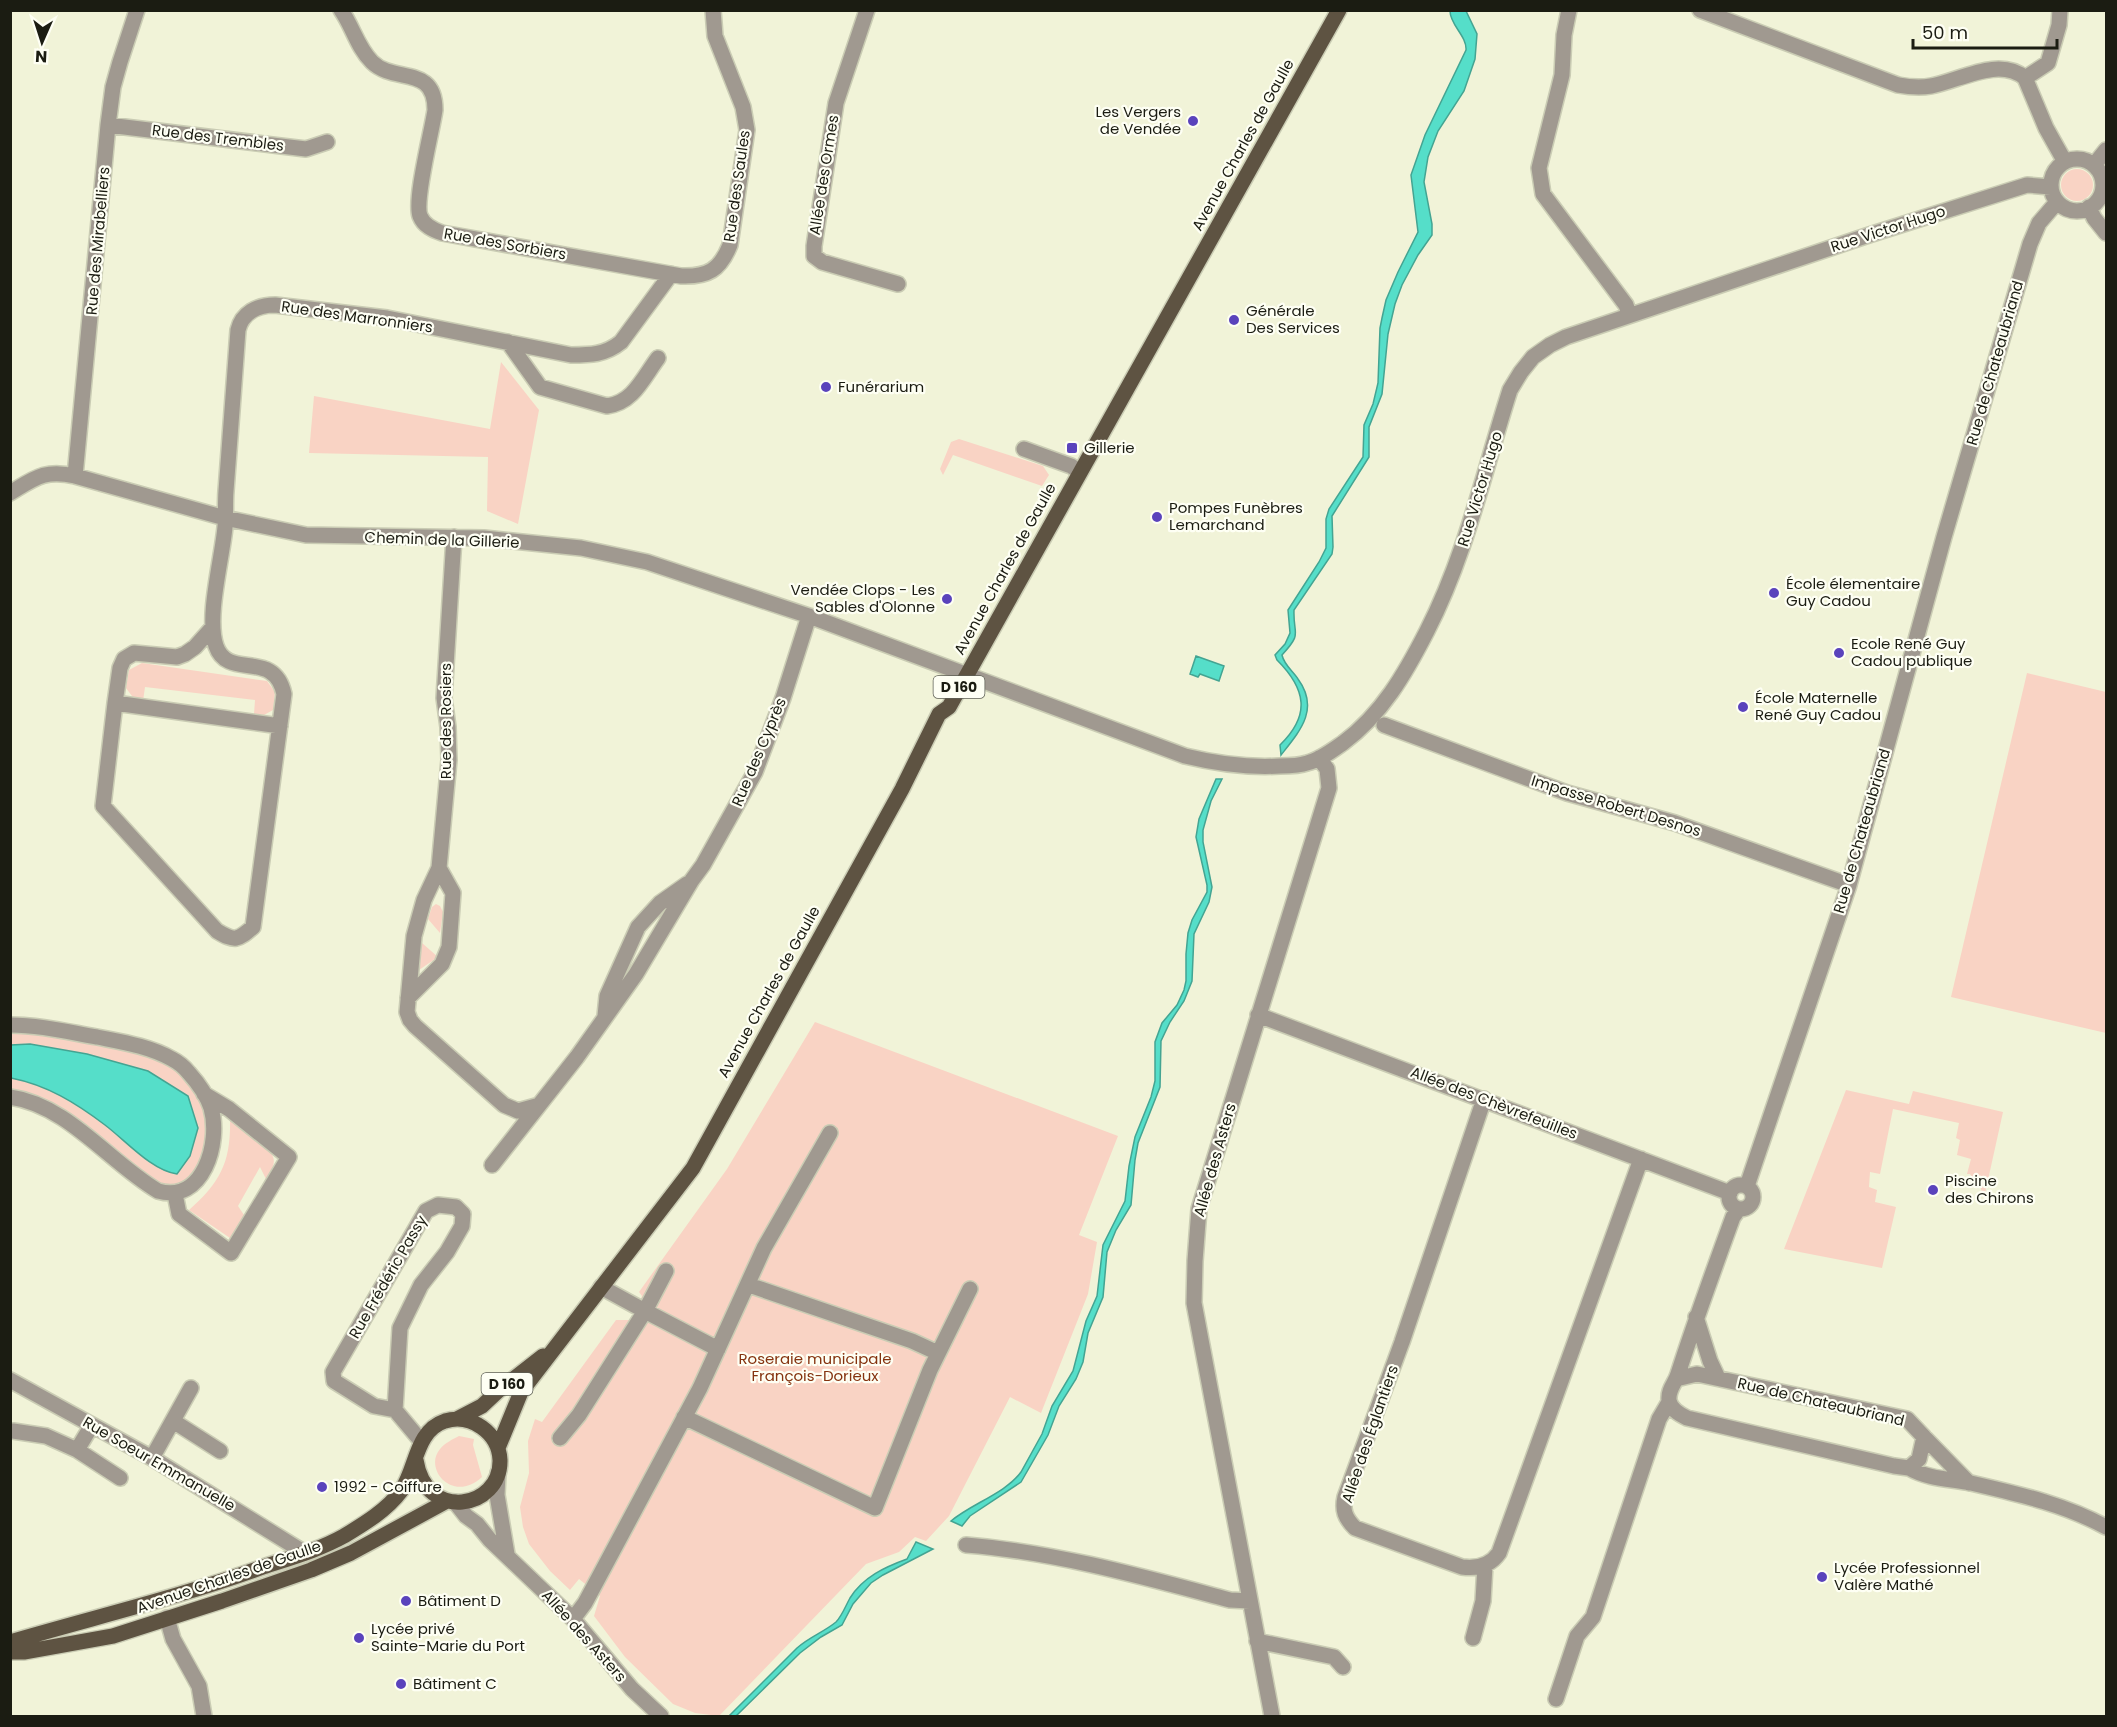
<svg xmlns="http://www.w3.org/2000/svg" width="2117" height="1727" viewBox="0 0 2117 1727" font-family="Poppins,sans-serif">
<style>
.green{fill:#f9d3c4}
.water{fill:#55dec9;stroke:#44a492;stroke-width:1.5}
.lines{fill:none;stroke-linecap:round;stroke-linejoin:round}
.minor-casing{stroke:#caccb4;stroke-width:18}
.major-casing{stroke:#caccb4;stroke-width:18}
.minor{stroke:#a09990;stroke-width:15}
.major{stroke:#5e5342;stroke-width:15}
.poi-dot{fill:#5a43bc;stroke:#fefff4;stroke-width:2}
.labels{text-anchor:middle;stroke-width:4.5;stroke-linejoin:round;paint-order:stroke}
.shield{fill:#fefff4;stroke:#5f6056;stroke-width:1.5}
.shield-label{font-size:14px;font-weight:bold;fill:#1b1c12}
.poi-label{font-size:15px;fill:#1b1c12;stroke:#fefff4;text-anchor:start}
.street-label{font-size:15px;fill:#1b1c12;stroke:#fefff4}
.park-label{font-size:15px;fill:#85330f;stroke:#fefff4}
</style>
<rect width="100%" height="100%" fill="#f1f3d8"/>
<!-- green -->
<path class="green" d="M2061 185a16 16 0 1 1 32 0a16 16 0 1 1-32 0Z
M 501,362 L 539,410 L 518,524 L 487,511 L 488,457 L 309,453 L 314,396 L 490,429 Z
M 959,439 L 1043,466 L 1049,475 L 1042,486 L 953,455 L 943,475 L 940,469 L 951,442 Z
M 142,663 L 267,681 L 275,692 L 273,710 L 264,715 L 254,714 L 255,700 L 145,687 L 143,701 L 135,700 L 126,688 L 129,670 Z
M 2027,673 L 2106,692 L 2106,1033 L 1951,997 Z
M 436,904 L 440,906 L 443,912 L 440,933 L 428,919 L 432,907 Z
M 422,943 L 438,957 L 419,970 Z
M 815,1022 L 1118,1136 L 1079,1235 L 1097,1242 L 1088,1294 L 1041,1413 L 1010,1397 L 949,1516 L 926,1541 L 915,1537 L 899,1552 L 866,1564 L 719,1716 L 695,1713 L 673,1704 L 625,1657 L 594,1616 L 600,1596 L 579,1579 L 570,1590 L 550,1571 L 529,1544 L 523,1527 L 520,1507 L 529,1473 L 528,1441 L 535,1419 L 542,1422 L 616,1320 L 632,1320 L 642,1296 L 639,1292 L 727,1169 Z
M 11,1031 C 45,1030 147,1048 175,1067 C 208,1090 218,1140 195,1172 C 189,1181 185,1186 174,1188 C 168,1189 159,1184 152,1182 L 11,1091 L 11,1078 L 25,1081 L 65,1096 L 107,1126 L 190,1156 L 198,1128 L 188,1096 L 30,1044 L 11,1045 Z
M 1846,1090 L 1909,1104 L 1913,1091 L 2003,1112 L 1984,1198 L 1981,1189 L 1970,1174 L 1967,1174 L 1971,1159 L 1957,1155 L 1960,1140 L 1956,1138 L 1959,1123 L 1893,1109 L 1880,1174 L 1870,1172 L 1869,1187 L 1877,1190 L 1875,1202 L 1896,1207 L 1882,1268 L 1784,1249 Z
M 230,1119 C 241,1127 270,1144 273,1157 C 276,1164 270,1173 266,1179 L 260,1167 L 238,1206 L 246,1218 L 230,1238 L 189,1210 C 221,1182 231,1161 230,1119 Z
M 459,1436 L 474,1439 L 473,1445 L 482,1477 C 453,1504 423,1469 440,1449 C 445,1443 453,1439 459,1436 Z"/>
<!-- water -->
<path class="water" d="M 1450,11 L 1466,11 L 1477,34 L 1475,59 L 1464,91 L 1438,131 L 1428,157 L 1424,182 L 1432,224 L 1432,235 L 1418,255 L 1402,285 L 1395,304 L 1388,334 L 1382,394 L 1369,427 L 1369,457 L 1332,516 L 1333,547 L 1332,554 L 1294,610 C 1293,636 1303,632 1282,655 C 1284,665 1293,671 1298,679 C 1320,709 1300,731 1281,755 L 1280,745 C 1311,715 1306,689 1277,660 L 1275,655 L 1285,644 L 1290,633 L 1288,610 L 1319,562 L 1326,548 L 1326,519 L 1329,509 L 1363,457 L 1364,425 L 1373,404 L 1378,383 L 1380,328 L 1382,318 L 1386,300 L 1398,272 L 1418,232 L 1411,175 L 1425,135 L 1466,50 C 1467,36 1450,25 1450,11 Z
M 1196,656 L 1224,666 L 1219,681 L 1200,674 L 1198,677 L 1190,674 Z
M 1216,779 L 1222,779 L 1211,801 L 1203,830 L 1203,842 L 1212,887 L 1209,902 L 1194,934 L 1192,981 L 1184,1001 L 1170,1022 L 1161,1041 L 1160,1087 L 1138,1143 L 1135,1160 L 1131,1205 L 1116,1230 L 1107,1252 L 1103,1297 L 1088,1333 L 1083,1362 L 1076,1379 L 1059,1406 L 1048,1435 L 1021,1482 L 970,1516 L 962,1526 L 951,1521 C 971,1504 1006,1493 1021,1472 L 1042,1434 L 1052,1406 L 1073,1371 L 1086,1321 L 1097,1296 L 1103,1245 L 1125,1201 L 1129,1166 L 1135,1137 L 1151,1097 L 1155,1081 L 1155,1042 L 1162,1023 L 1177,1005 L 1184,990 L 1186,981 L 1186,954 L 1188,933 L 1192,920 L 1207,892 L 1207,885 L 1196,837 L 1199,819 Z
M 30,1044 L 87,1054 L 148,1071 L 188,1096 L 198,1128 L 190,1156 L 177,1174 C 152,1171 125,1140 105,1125 C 76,1103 47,1085 11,1078 L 11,1045 Z
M 916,1542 L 933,1549 L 883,1575 L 871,1583 L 853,1604 L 842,1625 L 821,1637 L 800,1653 L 736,1716 L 729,1716 L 797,1648 C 809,1637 824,1632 836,1622 C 842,1616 846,1605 850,1598 C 863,1577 885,1567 907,1559 Z"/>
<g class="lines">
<defs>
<path id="minor" d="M 341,10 C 353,27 357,47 372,62 C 394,84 435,64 435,110 C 432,131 414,200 420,216 C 424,226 433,230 442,233 L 681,276 C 708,277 720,270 730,245 L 747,130 L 743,107 L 715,36 L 713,10
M 867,10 L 836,103 L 814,246 L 814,256 L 822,262 L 898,284
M 1569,10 L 1564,35 L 1562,75 L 1539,168 L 1543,194 L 1626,305 L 1629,314
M 1700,10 L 1898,85 C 1909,87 1920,88 1931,86 C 1959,81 1999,56 2025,78 L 2046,128 L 2065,162
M 2025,78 L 2048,63 L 2059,25 L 2060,10
M 108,125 L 306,149 L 327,142
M2051 185a26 26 0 1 1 52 0a26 26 0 1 1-52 0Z
M 2094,165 L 2106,150
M 2089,207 L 2094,218 L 2106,233
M 508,342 L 540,387 L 607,406 C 633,403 643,378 658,358
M 1024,449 L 1071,466 L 1080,472
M 75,476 L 108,125 L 113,87 L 120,62 L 137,10
M 10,493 C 35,478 45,469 75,476 L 225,518 L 306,535 L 484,538 L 581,548 L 647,562 L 809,616 L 1185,756 C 1218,764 1247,768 1280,766 C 1289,766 1299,766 1307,763 C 1320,760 1333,750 1343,743 C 1382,714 1405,674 1427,631 C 1466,555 1484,471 1510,390 L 1521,372 L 1533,357 L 1550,345 L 1566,337 L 1869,235 L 2027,185 L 2051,187
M 454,537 L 444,698 L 448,727 L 449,760 L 439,868 L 424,900 L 414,936 L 407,1012 L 410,1020 L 415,1026 L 504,1105 L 518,1111 L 536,1106
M 212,628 L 195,647 L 185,654 L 177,657 L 134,653 L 124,659 L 120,668 L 115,703 L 103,806 L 217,931 C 235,942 238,940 253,927 L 284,694 C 274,648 228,681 216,646 C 206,617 222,560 225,527 C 226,515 225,503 226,491 C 230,437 234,384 238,330 C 242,313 257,305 275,305 L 387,318 L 571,355 C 590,355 605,355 621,342 L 671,274
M 115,703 L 280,726
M 1384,725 L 1567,793 L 1675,823 L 1849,885
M 408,998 L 442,964 L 449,947 L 453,893 L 439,868
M 1258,1015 L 1730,1193
M 605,1016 L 607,996 L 638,927 L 660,903 L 687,884
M 10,1025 C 40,1025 68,1032 97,1037 C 122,1042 149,1046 172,1059 C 178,1062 185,1068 189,1073 C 198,1083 207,1096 211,1108 C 221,1143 203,1204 158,1191 C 110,1163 68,1105 10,1097
M 1484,1099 L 1402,1342 L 1345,1497 C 1342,1510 1345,1518 1355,1528 L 1462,1567 C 1477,1569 1490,1566 1499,1553 L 1641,1159
M 492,1165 L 577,1057 L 636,974 L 692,880 L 703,865 L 755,772 L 783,698 L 809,616
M1729 1197a12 12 0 1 1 24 0a12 12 0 1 1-24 0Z
M 1747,1186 L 1849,885 L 1944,537 L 2030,244 L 2039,223 L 2057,202
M 175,1194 L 179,1214 L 231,1253 L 289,1157 L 229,1109 L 204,1094
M 438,1205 L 456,1207 L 463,1214 L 462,1226 L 447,1252 L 421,1285 L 400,1328 L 395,1410 L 374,1406 L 334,1381 L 333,1372 L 426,1211 Z
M 749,1285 L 912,1341 L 938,1353
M 601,1287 L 645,1311 L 666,1271
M 1696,1317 L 1710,1361 L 1718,1378
M 1676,1379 L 1697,1374 L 1907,1419 L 1924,1437 L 1919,1459 L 1909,1468 L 1894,1466 L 1687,1418 C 1679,1414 1670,1409 1669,1400 C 1668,1389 1675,1384 1678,1374 C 1695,1321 1714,1269 1733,1217 L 1739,1209
M 10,1380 L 152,1458 L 305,1553
M 395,1410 L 421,1441
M 684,1417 L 875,1508 L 930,1370 L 970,1289
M 173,1421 L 220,1451
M 92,1425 L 77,1450 L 120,1478
M 13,1431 L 46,1436 L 77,1450
M 1924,1437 L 1969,1483
M 560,1438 L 579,1415 L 645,1311 L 718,1349
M 152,1458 L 191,1388
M 1909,1468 C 1928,1479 1950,1479 1971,1483 C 2018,1494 2064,1504 2106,1527
M 498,1473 L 497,1495 L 507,1554
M 455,1502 L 466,1516 L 477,1524 L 490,1540 L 573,1619 L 632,1689 L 661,1716
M 966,1545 C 1055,1552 1144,1577 1230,1600 L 1250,1601
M 167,1618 L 173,1639 L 199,1686 L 204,1716
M 573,1619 L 585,1603 L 700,1388 L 764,1248 L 830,1133
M 1473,1638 L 1483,1601 L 1485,1565
M 1257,1641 L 1334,1657 L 1343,1667
M 1556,1699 L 1577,1636 L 1593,1617 L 1659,1419 L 1669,1402
M 1272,1716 L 1194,1303 L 1195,1261 L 1199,1209 L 1329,788 L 1327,769 L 1319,758"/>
<path id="major" d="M 457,1419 L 482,1406 L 498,1391 L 543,1356
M 498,1448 L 521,1392 L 693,1168 L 902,789 L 939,714 L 949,707 L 1339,10
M 10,1642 C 95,1617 180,1597 263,1567 C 290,1558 319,1550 344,1536 C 364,1524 387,1510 401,1491 C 417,1468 415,1431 445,1421 C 471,1413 499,1433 500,1460 C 501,1509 426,1523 416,1460
M 10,1652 L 24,1652 L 113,1636 L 222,1601 L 311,1570 L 351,1553 L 447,1501"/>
</defs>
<!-- minor casing -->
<use href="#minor" class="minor-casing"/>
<!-- major casing -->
<use href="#major" class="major-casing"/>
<!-- minor -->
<use href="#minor" class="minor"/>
<!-- major -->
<use href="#major" class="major"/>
</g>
<!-- markers -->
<g class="poi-dot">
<circle cx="1193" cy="121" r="6"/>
<circle cx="1234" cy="320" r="6"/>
<circle cx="826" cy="387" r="6"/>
<rect x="1066" y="442" width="12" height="12" rx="3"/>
<circle cx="1157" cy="517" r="6"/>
<circle cx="1774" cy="593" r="6"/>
<circle cx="947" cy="599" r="6"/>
<circle cx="1839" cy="653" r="6"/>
<circle cx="1743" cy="707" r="6"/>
<circle cx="1933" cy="1190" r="6"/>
<circle cx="322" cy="1487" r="6"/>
<circle cx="1822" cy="1577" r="6"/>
<circle cx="406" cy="1601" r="6"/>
<circle cx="359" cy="1638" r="6"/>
<circle cx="401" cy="1684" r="6"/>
</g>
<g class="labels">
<!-- shield labels -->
<g class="shield">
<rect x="933.5" y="676" width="51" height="22" rx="4.5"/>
<rect x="481.5" y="1373" width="51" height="22" rx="4.5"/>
</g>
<g class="shield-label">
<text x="959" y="692">D 160</text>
<text x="507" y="1389">D 160</text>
</g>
<!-- poi labels -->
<g class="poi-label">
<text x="1181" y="117" text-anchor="end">Les Vergers<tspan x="1181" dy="17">de Vendée</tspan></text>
<text x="1246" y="316">Générale<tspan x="1246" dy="17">Des Services</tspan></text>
<text x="838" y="392">Funérarium</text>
<text x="1084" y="453">Gillerie</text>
<text x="1169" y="513">Pompes Funèbres<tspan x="1169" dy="17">Lemarchand</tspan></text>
<text x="1786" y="589">École élementaire<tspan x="1786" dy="17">Guy Cadou</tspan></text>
<text x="935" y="595" text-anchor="end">Vendée Clops - Les<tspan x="935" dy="17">Sables d'Olonne</tspan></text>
<text x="1851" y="649">Ecole René Guy<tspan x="1851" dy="17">Cadou publique</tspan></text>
<text x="1755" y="703">École Maternelle<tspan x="1755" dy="17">René Guy Cadou</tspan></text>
<text x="1945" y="1186">Piscine<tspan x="1945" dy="17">des Chirons</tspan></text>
<text x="334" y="1492">1992 - Coiffure</text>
<text x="1834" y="1573">Lycée Professionnel<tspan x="1834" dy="17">Valère Mathé</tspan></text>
<text x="418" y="1606">Bâtiment D</text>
<text x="371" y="1634">Lycée privé<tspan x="371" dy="17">Sainte-Marie du Port</tspan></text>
<text x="413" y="1689">Bâtiment C</text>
</g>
<!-- street labels -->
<g class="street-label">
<text transform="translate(218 138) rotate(7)" y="5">Rue des Trembles</text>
<text transform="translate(1243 145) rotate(-61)" y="5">Avenue Charles de Gaulle</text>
<text transform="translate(824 175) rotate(-81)" y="5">Allée des Ormes</text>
<text transform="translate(737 186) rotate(-82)" y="5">Rue des Saules</text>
<text transform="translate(1888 229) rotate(-18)" y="5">Rue Victor Hugo</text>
<text transform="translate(98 241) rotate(-85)" y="5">Rue des Mirabelliers</text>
<text transform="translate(505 244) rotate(10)" y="5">Rue des Sorbiers</text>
<text transform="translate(357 317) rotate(8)" y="5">Rue des Marronniers</text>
<text transform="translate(1995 363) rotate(-74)" y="5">Rue de Chateaubriand</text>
<text transform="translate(1480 489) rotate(-73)" y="5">Rue Victor Hugo</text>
<text transform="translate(442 540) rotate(2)" y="5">Chemin de la Gillerie</text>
<text transform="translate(1005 569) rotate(-61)" y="5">Avenue Charles de Gaulle</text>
<text transform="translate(446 721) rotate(-90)" y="5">Rue des Rosiers</text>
<text transform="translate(759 752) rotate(-67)" y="5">Rue des Cyprès</text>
<text transform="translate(1616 806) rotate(17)" y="5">Impasse Robert Desnos</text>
<text transform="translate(1862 831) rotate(-74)" y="5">Rue de Chateaubriand</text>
<text transform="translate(769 992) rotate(-61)" y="5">Avenue Charles de Gaulle</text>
<text transform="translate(1494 1103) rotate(21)" y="5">Allée des Chèvrefeuilles</text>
<text transform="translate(1215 1160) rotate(-74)" y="5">Allée des Asters</text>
<text transform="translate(388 1277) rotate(-60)" y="5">Rue Frédéric Passy</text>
<text transform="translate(1821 1402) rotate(13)" y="5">Rue de Chateaubriand</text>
<text transform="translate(1370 1434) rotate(-71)" y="5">Allée des Églantiers</text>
<text transform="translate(159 1464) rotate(30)" y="5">Rue Soeur Emmanuelle</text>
<text transform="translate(229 1577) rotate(-19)" y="5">Avenue Charles de Gaulle</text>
<text transform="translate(584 1636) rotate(48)" y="5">Allée des Asters</text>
</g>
<!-- park labels -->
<g class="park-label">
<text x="815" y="1364">Roseraie municipale<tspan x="815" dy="17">François-Dorieux</tspan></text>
</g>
</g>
<!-- border -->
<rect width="2117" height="1727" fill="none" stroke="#1b1c12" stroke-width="24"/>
<!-- north arrow -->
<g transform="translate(42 42) rotate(183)" stroke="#fefff4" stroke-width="4.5" paint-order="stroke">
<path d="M0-4.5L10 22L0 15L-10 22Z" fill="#1b1c12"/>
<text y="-9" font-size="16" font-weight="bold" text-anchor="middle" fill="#1b1c12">N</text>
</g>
<!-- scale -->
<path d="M1913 39v9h144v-9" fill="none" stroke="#1b1c12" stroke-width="3"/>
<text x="1922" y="39" font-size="18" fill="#1b1c12" stroke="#fefff4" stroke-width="4.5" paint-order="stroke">50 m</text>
</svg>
